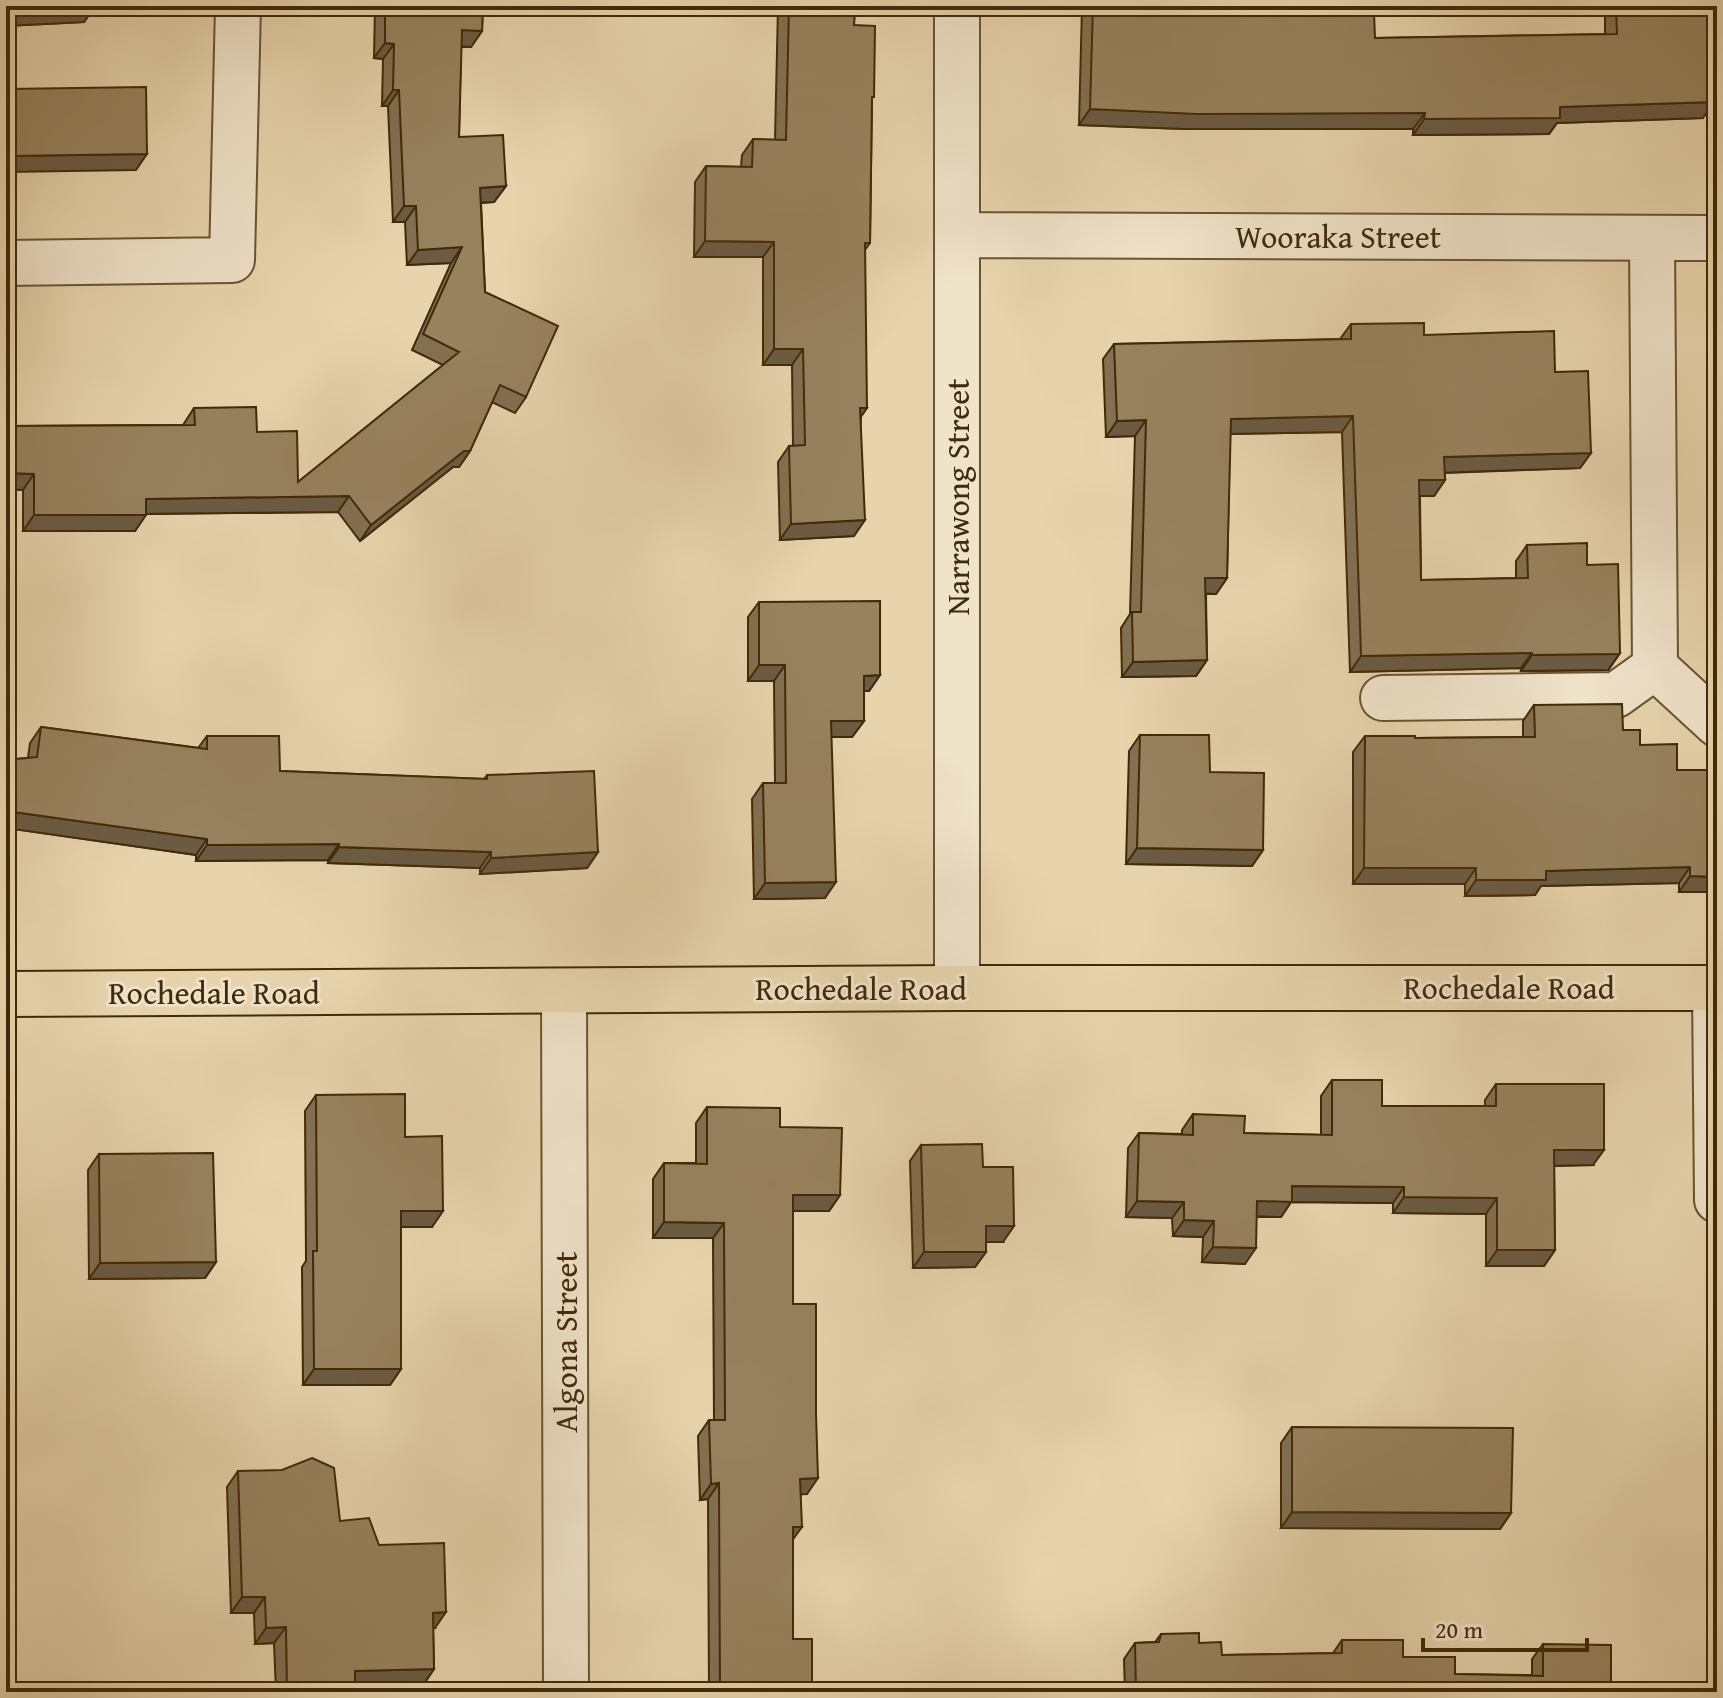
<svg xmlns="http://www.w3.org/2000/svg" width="1723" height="1698" viewBox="0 0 1723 1698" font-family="'Gentium Book Plus',serif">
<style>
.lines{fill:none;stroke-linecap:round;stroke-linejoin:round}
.minor-casing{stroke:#6a5432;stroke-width:48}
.major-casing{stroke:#402a09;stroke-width:48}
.minor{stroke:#efe3ca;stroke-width:44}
.major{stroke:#e7d4ad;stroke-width:44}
.wall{fill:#827051;stroke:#402a09;stroke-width:2}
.shaded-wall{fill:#6a5b42;stroke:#402a09;stroke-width:2}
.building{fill:#97825e;stroke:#402a09;stroke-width:2}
.labels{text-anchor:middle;stroke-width:6;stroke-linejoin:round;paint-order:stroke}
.street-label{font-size:32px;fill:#402a09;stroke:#efe3ca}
</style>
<rect width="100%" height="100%" fill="#e7d4ad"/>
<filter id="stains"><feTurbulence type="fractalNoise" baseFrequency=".0025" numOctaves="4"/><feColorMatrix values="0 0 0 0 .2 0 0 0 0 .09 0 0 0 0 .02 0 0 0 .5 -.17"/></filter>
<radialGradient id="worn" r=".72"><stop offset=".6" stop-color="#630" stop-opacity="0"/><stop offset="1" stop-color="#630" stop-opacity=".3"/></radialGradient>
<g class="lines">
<defs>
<path id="minor" d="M 958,235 L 1712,238 L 1717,237
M 1652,238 L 1655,667 L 1717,724
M 6,263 L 232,260 L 238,6
M 1383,698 L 1616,695 L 1655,667
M 957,988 L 957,6
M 1715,988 L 1717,1200
M 564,991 L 566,1692"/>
<path id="major" d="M 6,994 L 957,988 L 1717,988"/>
</defs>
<!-- minor casing -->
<use href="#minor" class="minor-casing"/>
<!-- major casing -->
<use href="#major" class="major-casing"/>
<!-- minor -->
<use href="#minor" class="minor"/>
<!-- major -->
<use href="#major" class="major"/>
</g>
<!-- wall -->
<path class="wall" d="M 6,6 L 95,6 L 84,22 L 6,26 Z
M 375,6 L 483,6 L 482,31 L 471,47 L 461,47 L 459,137 L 506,186 L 494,202 L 481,203 L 485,292 L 526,397 L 515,413 L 492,402 L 470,451 L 459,467 L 453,467 L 360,541 L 338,512 L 146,514 L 135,531 L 23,531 L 23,490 L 6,489 L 6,426 L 183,425 L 194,408 L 257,432 L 298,482 L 443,365 L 412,350 L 451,263 L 407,265 L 405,222 L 393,222 L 388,106 L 382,106 L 383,59 L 374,58 Z
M 778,6 L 855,6 L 854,25 L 872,99 L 870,243 L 865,250 L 861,417 L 854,536 L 780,540 L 778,462 L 789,446 L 793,446 L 792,365 L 763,365 L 763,257 L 694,257 L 695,182 L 706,166 L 741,167 L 742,155 L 753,139 L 775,140 Z
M 1082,6 L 1309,6 L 1309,16 L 1375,38 L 1605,34 L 1605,6 L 1708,6 L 1703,118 L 1557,123 L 1549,134 L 1413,135 L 1413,129 L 1185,129 L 1079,125 Z
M 1351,324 L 1424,335 L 1555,372 L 1591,453 L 1580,468 L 1445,473 L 1445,480 L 1434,496 L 1420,496 L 1421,580 L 1516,578 L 1516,561 L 1527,545 L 1587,565 L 1620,653 L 1609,669 L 1608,670 L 1521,671 L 1521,668 L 1350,672 L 1342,432 L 1230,434 L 1227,578 L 1216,594 L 1206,594 L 1207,660 L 1196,676 L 1122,677 L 1121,628 L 1130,614 L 1135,436 L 1106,437 L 1103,359 L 1114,344 L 1340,339 Z
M 759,602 L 880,675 L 869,691 L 864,691 L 864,721 L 852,737 L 831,737 L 825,898 L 754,899 L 752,799 L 763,783 L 775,783 L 774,681 L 748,681 L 748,617 Z
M 1534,705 L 1623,730 L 1640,745 L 1677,770 L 1717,892 L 1679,892 L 1679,883 L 1541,886 L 1535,895 L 1465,896 L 1465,884 L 1353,884 L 1353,752 L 1365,736 L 1415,738 L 1523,737 L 1523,721 Z
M 41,727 L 198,748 L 207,736 L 280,771 L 484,779 L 487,775 L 598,852 L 587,868 L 480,874 L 480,868 L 328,863 L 328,860 L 196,861 L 196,855 L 6,828 L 6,760 L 28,758 L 30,743 Z
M 1140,735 L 1263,850 L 1252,866 L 1126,864 L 1129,751 Z
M 1332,1080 L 1382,1106 L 1485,1106 L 1485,1100 L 1496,1084 L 1593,1165 L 1554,1166 L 1555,1250 L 1544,1266 L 1486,1266 L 1486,1214 L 1393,1213 L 1393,1203 L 1291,1202 L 1281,1217 L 1256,1217 L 1245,1264 L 1202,1262 L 1203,1237 L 1173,1236 L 1172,1218 L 1126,1217 L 1128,1148 L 1139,1133 L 1182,1134 L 1182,1130 L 1193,1114 L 1244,1133 L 1321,1135 L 1321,1096 Z
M 316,1095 L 405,1137 L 432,1227 L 401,1227 L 401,1369 L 390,1385 L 303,1385 L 302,1267 L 306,1261 L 305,1111 Z
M 707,1107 L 780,1127 L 840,1195 L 829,1211 L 793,1211 L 793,1304 L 807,1494 L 801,1494 L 793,1540 L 793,1639 L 812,1692 L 709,1692 L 708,1499 L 700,1500 L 698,1436 L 709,1420 L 714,1420 L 713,1238 L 653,1238 L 653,1179 L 664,1163 L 696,1163 L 696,1123 Z
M 921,1145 L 1003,1242 L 986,1242 L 986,1252 L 975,1267 L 913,1268 L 910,1161 Z
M 99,1154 L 216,1262 L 205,1278 L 89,1279 L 88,1170 Z
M 1292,1427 L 1511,1513 L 1500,1529 L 1281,1528 L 1281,1443 Z
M 238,1471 L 340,1521 L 379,1545 L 435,1628 L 433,1628 L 434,1669 L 423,1685 L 355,1687 L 355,1692 L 276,1692 L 274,1643 L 255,1644 L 254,1613 L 231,1613 L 227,1487 Z
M 1161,1634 L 1199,1643 L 1222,1655 L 1333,1653 L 1342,1640 L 1403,1657 L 1455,1674 L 1532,1675 L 1532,1659 L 1543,1644 L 1611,1690 L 1620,1692 L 1125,1692 L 1124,1659 L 1135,1643 L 1155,1642 Z"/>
<!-- shaded-wall -->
<path class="shaded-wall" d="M 95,6 L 84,22 L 6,26 L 6,24 L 16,10 Z
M 462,30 L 482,31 L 471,47 L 451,46 Z
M 385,43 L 394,44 L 383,59 L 374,58 Z
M 393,90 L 399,90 L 388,106 L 382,106 Z
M 1714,102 L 1703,118 L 1557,123 L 1549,134 L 1413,135 L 1424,119 L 1560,107 Z
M 1090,109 L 1425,113 L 1413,129 L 1185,129 L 1079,125 Z
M 147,154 L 136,170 L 6,172 L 7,156 Z
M 506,186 L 494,202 L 469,203 L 480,188 Z
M 404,206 L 416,206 L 405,222 L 393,222 Z
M 705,241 L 774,242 L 763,257 L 694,257 Z
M 462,247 L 451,263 L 407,265 L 418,250 Z
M 774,349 L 803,349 L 792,365 L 763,365 Z
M 860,408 L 867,408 L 856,424 Z
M 1353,416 L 1342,432 L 1220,434 L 1231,419 Z
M 1146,420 L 1135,436 L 1106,437 L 1117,421 Z
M 464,451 L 470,451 L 459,467 L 453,467 L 360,541 L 371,525 Z
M 1591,453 L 1580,468 L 1433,473 L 1444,457 Z
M 6,473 L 34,474 L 23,490 L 6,489 Z
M 1419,480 L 1445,480 L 1434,496 L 1408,496 Z
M 349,496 L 338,512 L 135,514 L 146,499 Z
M 34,515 L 146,515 L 135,531 L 23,531 Z
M 865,520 L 854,536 L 780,540 L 791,524 Z
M 1205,578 L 1227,578 L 1216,594 L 1194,593 Z
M 1532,653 L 1521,668 L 1350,672 L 1361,656 Z
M 1620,653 L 1608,670 L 1521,671 L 1532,655 Z
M 1207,660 L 1196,676 L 1122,677 L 1133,662 Z
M 759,665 L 785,665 L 774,681 L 748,681 Z
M 880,675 L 869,691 L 853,691 L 864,676 Z
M 831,721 L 864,721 L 852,737 L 820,737 Z
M 6,811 L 207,839 L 196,855 L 6,828 Z
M 339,844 L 328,860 L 196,861 L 207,845 Z
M 339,847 L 491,852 L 480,868 L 328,863 Z
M 1137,848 L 1263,850 L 1252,866 L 1126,864 Z
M 598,852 L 587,868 L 480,874 L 491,858 Z
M 1690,867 L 1679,883 L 1541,886 L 1535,895 L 1465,896 L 1476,880 L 1546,871 Z
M 1364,868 L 1476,868 L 1465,884 L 1353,884 Z
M 1690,876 L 1717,877 L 1717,892 L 1679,892 Z
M 836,882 L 825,898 L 754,899 L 765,883 Z
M 1554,1150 L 1604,1150 L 1593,1165 L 1543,1166 Z
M 1292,1186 L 1404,1187 L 1393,1203 L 1291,1202 L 1281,1217 L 1246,1216 L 1257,1201 Z
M 793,1195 L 840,1195 L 829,1211 L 782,1211 Z
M 1404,1197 L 1497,1198 L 1486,1214 L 1393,1213 Z
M 1137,1201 L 1184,1202 L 1172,1218 L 1126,1217 Z
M 401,1211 L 443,1211 L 432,1227 L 390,1227 Z
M 1184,1220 L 1214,1221 L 1203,1237 L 1173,1236 Z
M 664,1222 L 724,1223 L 713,1238 L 653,1238 Z
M 986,1226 L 1014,1226 L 1003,1242 L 975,1242 Z
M 1213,1247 L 1256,1248 L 1245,1264 L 1202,1262 Z
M 1497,1250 L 1555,1250 L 1544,1266 L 1486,1266 Z
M 924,1252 L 986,1252 L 975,1267 L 913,1268 Z
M 216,1262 L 205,1278 L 89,1279 L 100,1263 Z
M 314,1369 L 401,1369 L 390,1385 L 303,1385 Z
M 818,1478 L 807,1494 L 789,1495 L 800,1479 Z
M 719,1483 L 708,1499 L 700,1500 L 711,1484 Z
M 1292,1512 L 1511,1513 L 1500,1529 L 1281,1528 Z
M 793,1527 L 802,1527 L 791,1542 Z
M 242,1597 L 265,1597 L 254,1613 L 231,1613 Z
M 446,1612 L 435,1628 L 422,1629 L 433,1613 Z
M 286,1627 L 274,1643 L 255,1644 L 266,1628 Z
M 434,1669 L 423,1685 L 344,1687 L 355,1671 Z"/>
<!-- building -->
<path class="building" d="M 15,6 L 95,6 L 16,10 Z
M 385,6 L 483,6 L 482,31 L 462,30 L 459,137 L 503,135 L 506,186 L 480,188 L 485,292 L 558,326 L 526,397 L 500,385 L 470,451 L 464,451 L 371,525 L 349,496 L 146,499 L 146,515 L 34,515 L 34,474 L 6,473 L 6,426 L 195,425 L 194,408 L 256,407 L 257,432 L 297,431 L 298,482 L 459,352 L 423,334 L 462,247 L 418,250 L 416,206 L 404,206 L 399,90 L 393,90 L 394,44 L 385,43 Z
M 789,6 L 855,6 L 854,25 L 875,26 L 874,97 L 872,97 L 870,243 L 865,243 L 867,408 L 860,408 L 865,520 L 791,524 L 789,446 L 805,445 L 803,349 L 774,349 L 774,242 L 705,241 L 706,166 L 752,167 L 753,139 L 786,140 Z
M 1093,6 L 1309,6 L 1309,16 L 1374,13 L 1375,38 L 1617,34 L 1616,6 L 1708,6 L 1714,102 L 1560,107 L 1560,118 L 1424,119 L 1425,113 L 1196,114 L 1090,109 Z
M 146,87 L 147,154 L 7,156 L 6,89 Z
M 1424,323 L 1424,335 L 1554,331 L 1555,372 L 1588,371 L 1591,453 L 1444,457 L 1445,480 L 1419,480 L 1421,580 L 1528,578 L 1527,545 L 1587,543 L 1587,565 L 1618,564 L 1620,653 L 1619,654 L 1532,655 L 1532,653 L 1361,656 L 1353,416 L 1231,419 L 1227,578 L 1205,578 L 1207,660 L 1133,662 L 1132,612 L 1141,612 L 1146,420 L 1117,421 L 1114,344 L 1351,339 L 1351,324 Z
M 880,601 L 880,675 L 864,676 L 864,721 L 831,721 L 836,882 L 765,883 L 763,783 L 786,783 L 785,665 L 759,665 L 759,602 Z
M 1622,704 L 1623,730 L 1640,730 L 1640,745 L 1677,744 L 1677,770 L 1717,770 L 1717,877 L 1690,876 L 1690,867 L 1546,871 L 1546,880 L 1476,880 L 1476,868 L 1364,868 L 1365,736 L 1415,736 L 1415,738 L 1535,737 L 1534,705 Z
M 41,727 L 207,749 L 207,736 L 279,736 L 280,771 L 487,779 L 487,775 L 594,771 L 598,852 L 491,858 L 491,852 L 339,847 L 339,844 L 207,845 L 207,839 L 6,811 L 6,760 L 37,757 Z
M 1140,735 L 1209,735 L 1210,772 L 1264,773 L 1263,850 L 1137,848 Z
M 1332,1080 L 1382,1080 L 1382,1106 L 1496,1106 L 1496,1084 L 1604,1084 L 1604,1150 L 1554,1150 L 1555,1250 L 1497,1250 L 1497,1198 L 1404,1197 L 1404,1187 L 1292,1186 L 1292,1202 L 1257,1201 L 1256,1248 L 1213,1247 L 1214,1221 L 1184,1220 L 1184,1202 L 1137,1201 L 1139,1133 L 1193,1135 L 1193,1114 L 1245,1116 L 1244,1133 L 1332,1135 Z
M 405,1094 L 405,1137 L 442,1136 L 443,1211 L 401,1211 L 401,1369 L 314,1369 L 313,1251 L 317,1251 L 316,1095 Z
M 707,1107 L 780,1108 L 780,1127 L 842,1128 L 840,1195 L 793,1195 L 793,1304 L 816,1304 L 816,1414 L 818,1478 L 800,1479 L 802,1527 L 793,1527 L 793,1639 L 812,1639 L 812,1692 L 720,1692 L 719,1483 L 711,1484 L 709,1420 L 725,1420 L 724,1223 L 664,1222 L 664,1163 L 707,1164 Z
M 982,1144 L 983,1167 L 1013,1167 L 1014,1226 L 986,1226 L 986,1252 L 924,1252 L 921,1145 Z
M 213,1153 L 216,1262 L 100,1263 L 99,1154 Z
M 1292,1427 L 1513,1428 L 1511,1513 L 1292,1512 Z
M 312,1458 L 334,1468 L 340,1521 L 369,1518 L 379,1545 L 444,1543 L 446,1612 L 433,1613 L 434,1669 L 355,1671 L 355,1692 L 287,1692 L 286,1627 L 266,1628 L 265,1597 L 242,1597 L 238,1471 L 282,1470 Z
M 1199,1633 L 1199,1643 L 1221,1642 L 1222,1655 L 1342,1653 L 1342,1640 L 1403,1640 L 1403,1657 L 1455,1657 L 1455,1674 L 1543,1676 L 1543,1644 L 1611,1645 L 1611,1690 L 1620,1690 L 1620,1692 L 1136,1692 L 1135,1643 L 1159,1642 L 1161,1634 Z"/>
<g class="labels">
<!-- street labels -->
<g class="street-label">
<text x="1338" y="248">Wooraka Street</text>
<text transform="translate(958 497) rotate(-90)" y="11">Narrawong Street</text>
<text x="1509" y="999">Rochedale Road</text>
<text x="861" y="1000">Rochedale Road</text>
<text x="214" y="1004">Rochedale Road</text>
<text transform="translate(566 1342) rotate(-90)" y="11">Algona Street</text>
</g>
</g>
<!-- margin -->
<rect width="1723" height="1698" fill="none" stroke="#e7d4ad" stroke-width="32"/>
<rect x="8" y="8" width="1707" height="1682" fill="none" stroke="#402a09" stroke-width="4"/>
<rect x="16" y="16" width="1691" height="1666" fill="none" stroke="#402a09" stroke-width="2"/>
<!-- scale -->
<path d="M1423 1638v12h164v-12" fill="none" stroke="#402a09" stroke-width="4"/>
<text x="1435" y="1638" font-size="24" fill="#402a09" stroke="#efe3ca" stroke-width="6" paint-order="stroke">20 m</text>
<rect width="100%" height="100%" filter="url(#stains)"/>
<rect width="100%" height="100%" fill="url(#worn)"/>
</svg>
